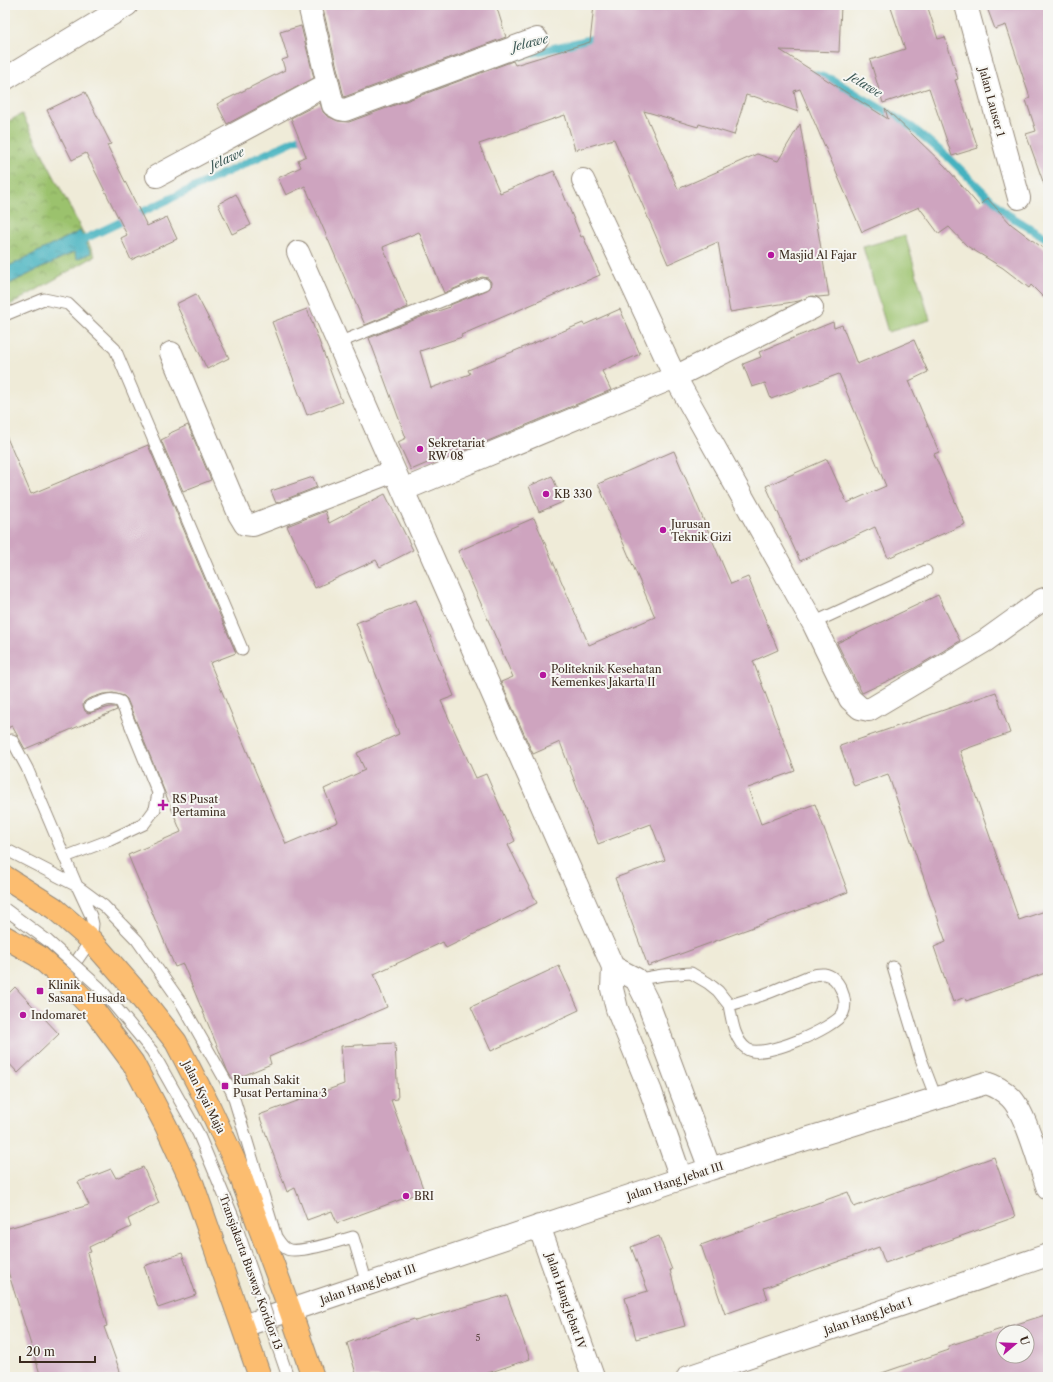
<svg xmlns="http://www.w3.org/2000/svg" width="1053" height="1382" viewBox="0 0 1053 1382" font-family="'Libre Caslon Text',serif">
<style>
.green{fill:#9bc26d;stroke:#6b7646}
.park{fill:url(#park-crowns);stroke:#6b7646}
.water{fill:url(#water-ripples);stroke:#406e6f}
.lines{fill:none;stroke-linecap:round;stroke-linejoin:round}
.stream{stroke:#44b2c0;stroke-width:8}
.building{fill:#cea4bf;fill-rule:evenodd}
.service-casing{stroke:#958a7b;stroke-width:13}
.minor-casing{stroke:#958a7b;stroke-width:24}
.tertiary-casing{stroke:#958a7b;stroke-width:24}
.primary-casing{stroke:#958a7b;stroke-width:24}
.service{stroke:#fff;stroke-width:11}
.minor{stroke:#fff;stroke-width:22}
.tertiary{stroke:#fff;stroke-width:22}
.primary{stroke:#fcbd6f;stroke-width:22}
.service-bridge-casing{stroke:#958a7b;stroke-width:13;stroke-linecap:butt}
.service-bridge{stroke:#fff;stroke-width:11}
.poi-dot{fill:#b5179e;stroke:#f6f6f2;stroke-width:1.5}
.labels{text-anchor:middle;stroke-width:4;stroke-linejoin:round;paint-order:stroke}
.number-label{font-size:9px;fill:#604846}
.street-label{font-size:11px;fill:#3b2a1e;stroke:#f6f6f2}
.poi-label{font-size:11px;fill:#3b2a1e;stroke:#f6f6f2;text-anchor:start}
.water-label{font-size:12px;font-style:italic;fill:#3e5a57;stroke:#f6f6f2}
</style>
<defs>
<pattern id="park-crowns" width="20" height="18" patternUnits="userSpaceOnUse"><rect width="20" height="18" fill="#9bc26d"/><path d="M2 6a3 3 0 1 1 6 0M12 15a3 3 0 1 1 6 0" fill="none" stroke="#809e59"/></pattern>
<pattern id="water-ripples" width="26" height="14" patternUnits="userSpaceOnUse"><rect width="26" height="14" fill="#44b2c0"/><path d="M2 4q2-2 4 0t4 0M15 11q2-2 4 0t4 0" fill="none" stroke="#3a919b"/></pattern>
</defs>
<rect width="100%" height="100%" fill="#f6f6f2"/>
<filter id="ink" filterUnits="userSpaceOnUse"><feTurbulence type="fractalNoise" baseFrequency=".025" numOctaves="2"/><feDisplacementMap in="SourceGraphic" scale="8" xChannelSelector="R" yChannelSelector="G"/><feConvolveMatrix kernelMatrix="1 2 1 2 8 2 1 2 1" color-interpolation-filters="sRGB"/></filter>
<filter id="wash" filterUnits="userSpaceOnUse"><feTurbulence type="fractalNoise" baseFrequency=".012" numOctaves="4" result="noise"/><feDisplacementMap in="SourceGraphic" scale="16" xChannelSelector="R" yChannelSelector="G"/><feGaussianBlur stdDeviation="0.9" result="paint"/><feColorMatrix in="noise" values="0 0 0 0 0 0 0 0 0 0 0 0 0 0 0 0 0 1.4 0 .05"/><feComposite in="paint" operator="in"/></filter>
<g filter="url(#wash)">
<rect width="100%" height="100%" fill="#efebd8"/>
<!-- green -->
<path class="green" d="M 905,235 L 930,320 L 888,332 L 863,247 Z"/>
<!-- park -->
<path class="park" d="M 22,114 L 95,256 L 5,308 L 5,123 Z"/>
<!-- water -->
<path class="water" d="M 80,231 L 91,253 L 77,259 L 74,252 L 5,286 L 5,268 Z"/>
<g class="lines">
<!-- stream -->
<path class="stream" d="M 519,56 L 601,37
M 811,74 L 831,79 L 913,128 L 950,159 L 1005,213 L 1048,239
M 74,244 L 308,134"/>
</g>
<g id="blocks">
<!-- building -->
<path class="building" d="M 322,5 L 496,5 L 506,37 L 344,97 Z
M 594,5 L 841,5 L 839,52 L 780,50 L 888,119 L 885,108 L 945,166 L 979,206 L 987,198 L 1011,224 L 1048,252 L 1048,302 L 1031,285 L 1029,288 L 1003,268 L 967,246 L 949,227 L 939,234 L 919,207 L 862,232 L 800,89 L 794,91 L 798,112 L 753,96 L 753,97 L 746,95 L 734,135 L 699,124 L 698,127 L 644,111 L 678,189 L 757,154 L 778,161 L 800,124 L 829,296 L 818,297 L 812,296 L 799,301 L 730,312 L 718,242 L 668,264 L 614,139 L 575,150 L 565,115 L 479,144 L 500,193 L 554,171 L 581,237 L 583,236 L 600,275 L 461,335 L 462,337 L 420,351 L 431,388 L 470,374 L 468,370 L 583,323 L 584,325 L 620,309 L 640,354 L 602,371 L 611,390 L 459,453 L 458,450 L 411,470 L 398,442 L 406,438 L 369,338 L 426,315 L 450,307 L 450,305 L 487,290 L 490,288 L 491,282 L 488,278 L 482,277 L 444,293 L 419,232 L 383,247 L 408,307 L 365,325 L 305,186 L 286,195 L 278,178 L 301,167 L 298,160 L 306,156 L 291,118 L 320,103 L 323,112 L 327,116 L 338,121 L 349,122 L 513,61 L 515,65 L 590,42 Z
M 890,5 L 927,5 L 938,39 L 945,37 L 958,79 L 955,80 L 978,148 L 952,156 L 929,88 L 883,103 L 870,60 L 905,49 Z
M 986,5 L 1048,5 L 1048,187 L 1045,187 L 1026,134 L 1036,131 L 1026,100 L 1030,98 L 1006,25 L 995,29 Z
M 301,26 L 314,78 L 227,124 L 217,104 L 285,70 L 282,60 L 288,58 L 280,32 Z
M 85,92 L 111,144 L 107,145 L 147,226 L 167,217 L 177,239 L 131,260 L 121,238 L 127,235 L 86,153 L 72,160 L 47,110 Z
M 236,194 L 251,225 L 232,234 L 218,204 Z
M 196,294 L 229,358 L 207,369 L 176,304 Z
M 307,309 L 342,402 L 307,415 L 272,322 Z
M 833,322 L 834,328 L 842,325 L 857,364 L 914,340 L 928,372 L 909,381 L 939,452 L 934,454 L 965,524 L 888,558 L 875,527 L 800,561 L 766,486 L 827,459 L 847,503 L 886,486 L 839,374 L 771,399 L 765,383 L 752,387 L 743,364 L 761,357 L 759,352 Z
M 188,425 L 211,480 L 183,491 L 161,440 L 169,436 L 168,434 Z
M 5,433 L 31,494 L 148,445 L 236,653 L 210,663 L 286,844 L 338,822 L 324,789 L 365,770 L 357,753 L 399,734 L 356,623 L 416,600 L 454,696 L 441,701 L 476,778 L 486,774 L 515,841 L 508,845 L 537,903 L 446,948 L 443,942 L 374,974 L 387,1007 L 269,1057 L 271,1064 L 233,1080 L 228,1072 L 183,964 L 175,967 L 128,855 L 181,832 L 127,699 L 124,696 L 113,693 L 103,694 L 88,699 L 84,702 L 83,705 L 85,711 L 88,713 L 110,707 L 116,707 L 117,710 L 25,749 L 12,726 L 5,729 Z
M 674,451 L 731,584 L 748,577 L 778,650 L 753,661 L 795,771 L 748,788 L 761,824 L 815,804 L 848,892 L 648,966 L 615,878 L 665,860 L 651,824 L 598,844 L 560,742 L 533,754 L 501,682 L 513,677 L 458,551 L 534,518 L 589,645 L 655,617 L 598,484 Z
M 552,476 L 563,502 L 539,512 L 529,486 Z
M 313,477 L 317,487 L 276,503 L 271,491 Z
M 385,494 L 413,550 L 380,567 L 376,560 L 315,588 L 287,526 L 325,511 L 329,523 Z
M 938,595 L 960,641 L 913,669 L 862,693 L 837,643 Z
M 996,692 L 1010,733 L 960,751 L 1019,920 L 1048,910 L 1048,972 L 966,1001 L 965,997 L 953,1002 L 934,947 L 946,942 L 888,774 L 854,786 L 840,746 Z
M 559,966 L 579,1010 L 491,1051 L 471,1007 Z
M 15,987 L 59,1034 L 18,1073 L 5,1059 L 5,997 Z
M 395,1043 L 398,1099 L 391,1100 L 424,1191 L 337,1223 L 332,1211 L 307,1220 L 295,1188 L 287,1192 L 259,1115 L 344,1084 L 341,1046 Z
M 994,1157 L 1015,1217 L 885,1263 L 879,1247 L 764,1288 L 768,1299 L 725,1314 L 701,1245 L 848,1192 L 854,1207 Z
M 143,1167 L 159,1203 L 128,1219 L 131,1227 L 89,1247 L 91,1252 L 87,1253 L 107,1326 L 104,1327 L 122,1377 L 41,1377 L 5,1262 L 5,1229 L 89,1205 L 78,1182 L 111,1169 L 116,1178 Z
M 659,1236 L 672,1270 L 670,1270 L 685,1326 L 636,1339 L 625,1298 L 648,1291 L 631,1247 Z
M 182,1253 L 196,1295 L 158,1308 L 144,1266 Z
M 507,1295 L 530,1359 L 476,1377 L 357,1377 L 347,1343 L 414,1319 L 415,1321 Z
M 1048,1314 L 1048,1377 L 880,1377 L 879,1374 L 949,1350 L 948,1346 ZM 1003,1332 L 1027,1332 L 1027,1356 L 1003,1356 Z"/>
</g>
</g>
<g filter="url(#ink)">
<use href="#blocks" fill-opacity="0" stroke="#958a7b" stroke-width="1"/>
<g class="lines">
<defs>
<path id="service" d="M 5,315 L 44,299 L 68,304 L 115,349 L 242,649
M 338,343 L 484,284
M 813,623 L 926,571
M 12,740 L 27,768 L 77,886 L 91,916 L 93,924 L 91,940 L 64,979
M 5,849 L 77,886 L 104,906 L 137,940 L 182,1004 L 232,1092 L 276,1237 C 279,1241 282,1247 287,1249 C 297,1254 340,1241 353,1237 L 367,1284
M 65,857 L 110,840 L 144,824 L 155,809 L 158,793 L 121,702 C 109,696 102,702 90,706
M 893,967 L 921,1059 L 936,1098
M 633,980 L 663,975 L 691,973 L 708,983 L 718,991 L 729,1005 C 738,1003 747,1000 756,997 C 766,994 776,990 787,985 C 799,981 811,973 824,974 C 839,976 849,1001 843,1013 C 835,1028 762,1060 747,1049 C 734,1040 732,1020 729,1005"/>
<path id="minor" d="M 309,5 L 333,105 L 340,109 L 345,110 L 537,39
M 966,5 L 1019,198
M 157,176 L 328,84
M 583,180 L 675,377 L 813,623 L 850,699 L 860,708 L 869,710 L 985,641 L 1042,600 L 1048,598
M 298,252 L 613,967 L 612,989 L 617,1009 L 651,1092 L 681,1178
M 171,353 L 239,514 L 245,524 L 253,525 L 394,471
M 403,490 L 675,377 L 812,308
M 613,967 L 636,979 L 648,1003 L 710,1169
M 539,1226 L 593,1377
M 243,1326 L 710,1169 L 986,1083 C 996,1086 1003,1090 1010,1097 C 1026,1112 1040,1167 1048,1189
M 688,1377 L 1048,1255"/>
<path id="tertiary" d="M 5,79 L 127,5"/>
<path id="primary" d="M 5,877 L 54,908 L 91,940 L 139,995 L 176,1042 L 210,1108 L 236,1164 L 290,1310 L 313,1377
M 5,937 L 38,956 L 64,979 L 93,1009 L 133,1063 L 166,1126 L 193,1185 L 260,1377"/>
</defs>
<!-- service casing -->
<use href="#service" class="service-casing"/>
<!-- minor casing -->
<use href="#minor" class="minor-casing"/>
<!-- tertiary casing -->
<use href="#tertiary" class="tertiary-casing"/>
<!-- primary casing -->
<use href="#primary" class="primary-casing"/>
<!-- service -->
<use href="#service" class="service"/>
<!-- minor -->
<use href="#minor" class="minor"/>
<!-- tertiary -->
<use href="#tertiary" class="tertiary"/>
<!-- primary -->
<use href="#primary" class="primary"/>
<defs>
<path id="service-bridge" d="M 5,909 L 48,941 L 99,987 L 152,1051 L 198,1133 L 234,1219 L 288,1377"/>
</defs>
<!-- service-bridge casing -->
<use href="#service-bridge" class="service-bridge-casing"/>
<!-- service-bridge -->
<use href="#service-bridge" class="service-bridge"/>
</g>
</g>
<!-- markers -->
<g class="poi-dot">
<circle cx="771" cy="255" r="4"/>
<circle cx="420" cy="449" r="4"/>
<circle cx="546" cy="494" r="4"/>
<circle cx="663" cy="530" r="4"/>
<circle cx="543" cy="675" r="4"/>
<path d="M161 799h4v4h4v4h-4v4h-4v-4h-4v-4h4z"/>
<rect x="36" y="987" width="8" height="8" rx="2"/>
<circle cx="23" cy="1015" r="4"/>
<rect x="221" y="1082" width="8" height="8" rx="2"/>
<circle cx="406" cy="1196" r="4"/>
</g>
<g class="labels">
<!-- number labels -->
<g class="number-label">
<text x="478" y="1341">5</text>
</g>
<!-- street labels -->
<g class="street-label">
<text transform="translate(992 102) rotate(75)" y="4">Jalan Lauser 1</text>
<text transform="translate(204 1097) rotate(63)" y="4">Jalan Kyai Maja</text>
<text transform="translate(675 1181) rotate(-18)" y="4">Jalan Hang Jebat III</text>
<text transform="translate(251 1272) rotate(70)" y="4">Transjakarta Busway Koridor 13</text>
<text transform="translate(368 1284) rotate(-19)" y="4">Jalan Hang Jebat III</text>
<text transform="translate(566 1301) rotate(71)" y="4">Jalan Hang Jebat IV</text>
<text transform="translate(868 1316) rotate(-19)" y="4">Jalan Hang Jebat I</text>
</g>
<!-- poi labels -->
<g class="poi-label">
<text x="779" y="259">Masjid Al Fajar</text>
<text x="428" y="447">Sekretariat<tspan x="428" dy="13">RW 08</tspan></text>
<text x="554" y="498">KB 330</text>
<text x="671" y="528">Jurusan<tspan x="671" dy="13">Teknik Gizi</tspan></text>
<text x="551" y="673">Politeknik Kesehatan<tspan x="551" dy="13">Kemenkes Jakarta II</tspan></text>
<text x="172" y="803">RS Pusat<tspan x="172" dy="13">Pertamina</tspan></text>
<text x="48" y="989">Klinik<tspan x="48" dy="13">Sasana Husada</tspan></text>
<text x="31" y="1019">Indomaret</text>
<text x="233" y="1084">Rumah Sakit<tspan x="233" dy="13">Pusat Pertamina 3</tspan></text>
<text x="414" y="1200">BRI</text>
</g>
<!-- water labels -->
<g class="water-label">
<text transform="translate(530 43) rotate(-14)" y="4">Jelawe</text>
<text transform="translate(865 85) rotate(31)" y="4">Jelawe</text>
<text transform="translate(227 159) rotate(-25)" y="4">Jelawe</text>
</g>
</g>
<!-- margin -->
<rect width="1053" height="1382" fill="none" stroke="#f6f6f2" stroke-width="20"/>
<!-- north arrow -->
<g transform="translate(1015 1344) rotate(71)"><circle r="19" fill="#f6f6f2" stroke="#aba49d"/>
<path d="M0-3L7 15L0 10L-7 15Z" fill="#b5179e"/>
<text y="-6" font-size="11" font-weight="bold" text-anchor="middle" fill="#3b2a1e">U</text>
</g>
<!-- scale -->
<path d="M20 1356v6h75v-6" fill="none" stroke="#3b2a1e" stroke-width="2"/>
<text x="26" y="1356" font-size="12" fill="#3b2a1e" stroke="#f6f6f2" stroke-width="3" paint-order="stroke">20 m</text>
</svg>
